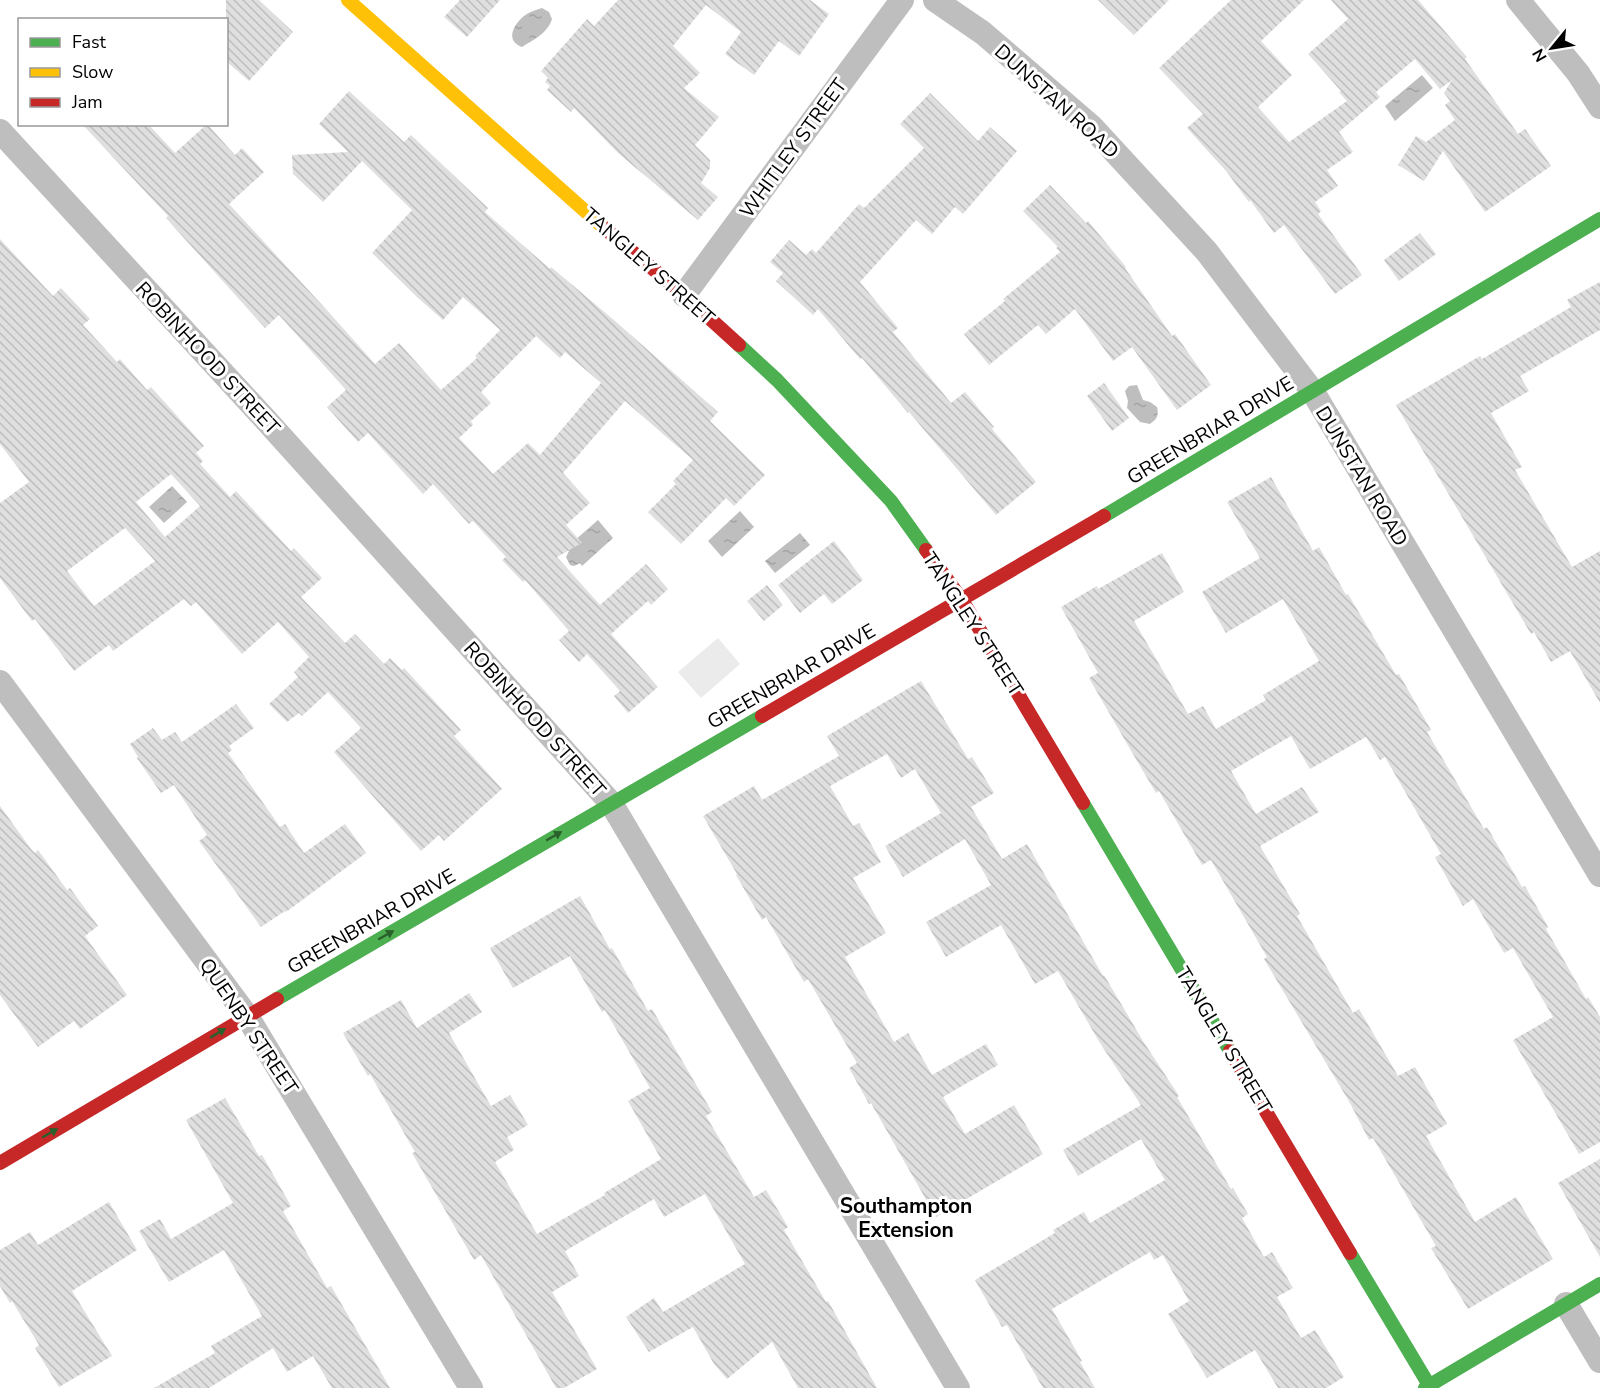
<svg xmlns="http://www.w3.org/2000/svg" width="1600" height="1388" viewBox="0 0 1600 1388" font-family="'Nunito Sans',sans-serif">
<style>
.garden{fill:#ebebeb}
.water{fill:url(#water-ripples)}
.building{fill:url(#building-back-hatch);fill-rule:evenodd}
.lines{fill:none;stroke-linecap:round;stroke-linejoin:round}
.street{stroke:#bebebe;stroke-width:24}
.fast{stroke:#4caf50;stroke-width:14}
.slow{stroke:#ffc107;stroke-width:14}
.jam{stroke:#c62828;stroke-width:14}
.oneway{fill:#2a602c}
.labels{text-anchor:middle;stroke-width:6;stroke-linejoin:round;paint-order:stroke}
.street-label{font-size:20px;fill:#000;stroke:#fff}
.neighbourhood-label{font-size:21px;font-weight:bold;fill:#000;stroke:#fff}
</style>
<defs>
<pattern id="water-ripples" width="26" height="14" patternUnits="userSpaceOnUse" patternTransform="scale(1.5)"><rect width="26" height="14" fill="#bebebe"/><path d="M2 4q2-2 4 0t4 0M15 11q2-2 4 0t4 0" fill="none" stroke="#a2a2a2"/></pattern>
<pattern id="building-back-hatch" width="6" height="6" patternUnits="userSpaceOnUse" patternTransform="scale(1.5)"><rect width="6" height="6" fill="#dfdfdf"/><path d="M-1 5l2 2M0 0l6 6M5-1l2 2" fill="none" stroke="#bebebe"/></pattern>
</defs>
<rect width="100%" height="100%" fill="#fff"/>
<!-- garden -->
<path class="garden" d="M 718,638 L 740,664 L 701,698 L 678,672 Z"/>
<!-- water -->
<path class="water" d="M 542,8 L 549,12 L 552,19 C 548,33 533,40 522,47 C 505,41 513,25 524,16 C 529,12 536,10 542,8 Z
M 1422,75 L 1433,88 L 1395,121 L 1385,106 Z
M 1137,385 L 1143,400 L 1150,402 L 1157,407 C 1159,416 1157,419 1150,424 L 1140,422 L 1127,408 L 1128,401 L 1125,391 L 1129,386 Z
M 172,486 L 187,502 L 164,523 L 149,507 Z
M 740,511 L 754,527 L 722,557 L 708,541 Z
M 598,520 L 613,538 L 582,566 L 580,563 L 574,566 L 570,565 L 566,557 L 569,551 L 566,548 Z
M 800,533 L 810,545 L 775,573 L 765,561 Z"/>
<!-- building -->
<path class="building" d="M 226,0 L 259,0 L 293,32 L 249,81 L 226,61 Z
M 460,0 L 500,0 L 467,37 L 444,17 Z
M 618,0 L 810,0 L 829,14 L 799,56 L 779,41 L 754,75 L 725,54 L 741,32 L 706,5 L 673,46 L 700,73 L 684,88 L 719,117 L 695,145 L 710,160 L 710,168 L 701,183 L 718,197 L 698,220 L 618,153 L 574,108 L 571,112 L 547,90 L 550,86 L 545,82 L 548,78 L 541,71 L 587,19 L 594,26 Z
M 1098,0 L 1169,0 L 1134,35 Z
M 1231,0 L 1304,0 L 1261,41 L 1292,75 L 1258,107 L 1289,142 L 1347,101 L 1339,92 L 1341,91 L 1308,54 L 1348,19 L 1331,0 L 1418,0 L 1467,57 L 1465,59 L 1518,134 L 1525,129 L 1551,166 L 1485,212 L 1443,151 L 1424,181 L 1398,165 L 1416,136 L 1426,142 L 1455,120 L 1445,105 L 1450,101 L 1444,93 L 1452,80 L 1440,89 L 1415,59 L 1376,92 L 1380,97 L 1339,132 L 1353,152 L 1327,170 L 1338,186 L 1315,202 L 1321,211 L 1318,214 L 1362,275 L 1335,294 L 1284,225 L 1274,233 L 1250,200 L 1249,202 L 1226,171 L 1187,128 L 1203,114 L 1159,68 Z
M 349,91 L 404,142 L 411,135 L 488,208 L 485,212 L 550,269 L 551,267 L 615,321 L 718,412 L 710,421 L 765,475 L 734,506 L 726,498 L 681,544 L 648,512 L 676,484 L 673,481 L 693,460 L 625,401 L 563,473 L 590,503 L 566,525 L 582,543 L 557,557 L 600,605 L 646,564 L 668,589 L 651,605 L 648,601 L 611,634 L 658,687 L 628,713 L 614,696 L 620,691 L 587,654 L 579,662 L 559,640 L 569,631 L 525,580 L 523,582 L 502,560 L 506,557 L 473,521 L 469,524 L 433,484 L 423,494 L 368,433 L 358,442 L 327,407 L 346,390 L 279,315 L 265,328 L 166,218 L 168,216 L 82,124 L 148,124 L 175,153 L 207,124 L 235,155 L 242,148 L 264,172 L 229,204 L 324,307 L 375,364 L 399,343 L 441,390 L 477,358 L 475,356 L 500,330 L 463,297 L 443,320 L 417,297 L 372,253 L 412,210 L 362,161 L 323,202 L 293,174 L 292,155 L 348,152 L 319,124 ZM 536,336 L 560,358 L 565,352 L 601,383 L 540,455 L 528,443 L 493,474 L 459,438 L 473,425 L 471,421 L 491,403 L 481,392 Z
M 930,93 L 978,141 L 990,127 L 1017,151 L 963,214 L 955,207 L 932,234 L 916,220 L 860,282 L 898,328 L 893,332 L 951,403 L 965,392 L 994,427 L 992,429 L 1036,482 L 996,515 L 909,412 L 908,413 L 862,358 L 860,359 L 818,309 L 813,315 L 776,281 L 783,273 L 770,262 L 789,240 L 806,255 L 812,249 L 816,253 L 859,204 L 864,208 L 924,148 L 900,124 Z
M 1050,185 L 1086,223 L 1088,221 L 1126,267 L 1125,268 L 1172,336 L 1175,334 L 1211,385 L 1177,410 L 1132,347 L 1113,361 L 1075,309 L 1046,334 L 1038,325 L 989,365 L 964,334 L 1005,301 L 1003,299 L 1060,252 L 1056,248 L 1058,247 L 1023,211 Z
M 1420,233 L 1436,254 L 1399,281 L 1384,260 Z
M 0,239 L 53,296 L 61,288 L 77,305 L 90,319 L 83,325 L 117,362 L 120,359 L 147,390 L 151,387 L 204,446 L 196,453 L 203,461 L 200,464 L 230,497 L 236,491 L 291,551 L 294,548 L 322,578 L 301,597 L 345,643 L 355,634 L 384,664 L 390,658 L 402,670 L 404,668 L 461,730 L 454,736 L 502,789 L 444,841 L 439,835 L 421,851 L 334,752 L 361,728 L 328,692 L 302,716 L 299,713 L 287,722 L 269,704 L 298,677 L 294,672 L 309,657 L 278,622 L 242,654 L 196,602 L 191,606 L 184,599 L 113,651 L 109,645 L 74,671 L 35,619 L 32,621 L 0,578 L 0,503 L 29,482 L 0,444 ZM 171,474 L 200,506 L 165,537 L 136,502 ZM 125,528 L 155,561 L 94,606 L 67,571 Z
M 1600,282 L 1600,330 L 1520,376 L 1529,391 L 1491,413 L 1522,467 L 1515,470 L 1572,567 L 1600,551 L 1600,703 L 1570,651 L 1551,662 L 1534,632 L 1531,634 L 1396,405 L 1480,356 L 1482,359 L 1571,307 L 1567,300 Z
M 1104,383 L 1129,418 L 1112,431 L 1087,396 Z
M 1271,477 L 1313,551 L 1319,547 L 1346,595 L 1348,594 L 1396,675 L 1399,674 L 1431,730 L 1427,732 L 1484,829 L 1487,827 L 1522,887 L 1525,886 L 1548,927 L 1546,929 L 1586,999 L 1588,997 L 1600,1017 L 1600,1142 L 1579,1154 L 1513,1040 L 1553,1017 L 1513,948 L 1504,953 L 1473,899 L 1463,906 L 1435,857 L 1441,854 L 1385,757 L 1380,760 L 1366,737 L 1310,769 L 1291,736 L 1231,771 L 1256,814 L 1302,787 L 1319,812 L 1260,846 L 1300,914 L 1297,916 L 1353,1013 L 1359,1009 L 1398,1076 L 1415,1067 L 1447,1124 L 1426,1136 L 1475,1222 L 1516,1197 L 1553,1259 L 1468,1309 L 1431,1248 L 1436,1246 L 1373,1138 L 1369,1140 L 1350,1103 L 1264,959 L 1267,957 L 1211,860 L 1202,865 L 1159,791 L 1156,793 L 1130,749 L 1089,678 L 1098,673 L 1061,607 L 1097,586 L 1098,589 L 1162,553 L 1184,592 L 1134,621 L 1188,714 L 1203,706 L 1216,729 L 1266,700 L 1263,695 L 1319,661 L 1283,599 L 1226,633 L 1202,592 L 1260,558 L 1227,502 Z
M 834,541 L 863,580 L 832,604 L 824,594 L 800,613 L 778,585 Z
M 767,585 L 783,605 L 764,621 L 747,601 Z
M 921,681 L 968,759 L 972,757 L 994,793 L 971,807 L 1002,859 L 1027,844 L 1103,976 L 1104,975 L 1143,1041 L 1179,1096 L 1177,1097 L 1231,1189 L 1233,1188 L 1248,1214 L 1242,1218 L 1264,1257 L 1272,1252 L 1293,1288 L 1277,1297 L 1301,1338 L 1315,1330 L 1344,1377 L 1326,1388 L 1278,1388 L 1255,1350 L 1207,1378 L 1168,1314 L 1189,1301 L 1163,1255 L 1154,1260 L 1150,1252 L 1052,1309 L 1082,1361 L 1080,1362 L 1095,1388 L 1043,1388 L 1007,1325 L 1002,1327 L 975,1280 L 1055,1233 L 1053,1230 L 1084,1212 L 1090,1223 L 1165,1180 L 1141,1139 L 1078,1176 L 1063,1150 L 1141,1105 L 1100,1043 L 1058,971 L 1035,984 L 1001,925 L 946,957 L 926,922 L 991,885 L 965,839 L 903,877 L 885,846 L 941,813 L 915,769 L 901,778 L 887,754 L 830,786 L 853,826 L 859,823 L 881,862 L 853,878 L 886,933 L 845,957 L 894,1042 L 908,1033 L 932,1075 L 986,1044 L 998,1065 L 943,1097 L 965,1134 L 1014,1105 L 1043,1154 L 936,1217 L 871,1103 L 869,1104 L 849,1068 L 857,1063 L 808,979 L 804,982 L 766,917 L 762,920 L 736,875 L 737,874 L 703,816 L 754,786 L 762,800 L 839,756 L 827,736 Z
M 236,704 L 254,728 L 229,746 L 232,750 L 228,753 L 280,827 L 285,824 L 304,853 L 345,824 L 366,853 L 286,912 L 285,911 L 261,927 L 199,841 L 207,835 L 174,785 L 161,793 L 137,758 L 138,757 L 130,744 L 153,728 L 162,740 L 175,732 L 182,742 Z
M 0,806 L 31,849 L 35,853 L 38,850 L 67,890 L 70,888 L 98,926 L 85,936 L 127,995 L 80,1029 L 74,1021 L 38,1047 L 0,995 Z
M 580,896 L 610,949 L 612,948 L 648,1011 L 652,1009 L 712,1112 L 706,1116 L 754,1197 L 766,1190 L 788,1227 L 784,1230 L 826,1302 L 828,1301 L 877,1388 L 798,1388 L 772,1342 L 727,1379 L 714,1364 L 693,1327 L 649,1352 L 626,1317 L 654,1298 L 663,1312 L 745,1264 L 705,1194 L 664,1217 L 654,1199 L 565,1251 L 579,1276 L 552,1292 L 597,1369 L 564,1388 L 556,1388 L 481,1255 L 474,1260 L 412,1153 L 415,1152 L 370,1074 L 368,1076 L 343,1033 L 401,1000 L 417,1028 L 469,993 L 482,1012 L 449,1033 L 491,1106 L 510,1095 L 528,1125 L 507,1137 L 514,1150 L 495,1162 L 537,1234 L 605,1195 L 604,1193 L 661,1159 L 628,1101 L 650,1088 L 605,1010 L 602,1012 L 570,956 L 513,988 L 490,948 Z
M 225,1098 L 259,1156 L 262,1155 L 291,1206 L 283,1211 L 327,1288 L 331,1286 L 390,1388 L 332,1388 L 313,1356 L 287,1372 L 273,1348 L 209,1388 L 154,1388 L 215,1353 L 211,1346 L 262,1316 L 224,1250 L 169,1282 L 139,1231 L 160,1219 L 171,1239 L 233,1203 L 186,1120 Z
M 1600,1159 L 1600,1257 L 1558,1183 Z
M 109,1202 L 137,1250 L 72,1291 L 112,1356 L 59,1387 L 35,1348 L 39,1345 L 12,1301 L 10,1303 L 0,1286 L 0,1250 L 30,1232 L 38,1245 Z"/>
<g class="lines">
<!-- street -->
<path class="street" d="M 935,0 L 983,33 L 1091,126 L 1207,252 L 1313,392 L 1600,875
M 1518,0 L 1578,73 L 1600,107
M 0,131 L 265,419 L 611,803 L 958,1388
M 684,295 L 902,0
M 0,682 L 247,1016 L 471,1388
M 1566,1304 L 1600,1361"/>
<!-- fast -->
<path class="fast" d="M 739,345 L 777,380 L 891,501 L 926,550
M 1104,516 L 1600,219
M 1083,803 L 1230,1051
M 277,999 L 762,716
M 1350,1253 L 1429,1385
M 1425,1388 L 1600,1284"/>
<!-- slow -->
<path class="slow" d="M 348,0 L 603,227"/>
<!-- jam -->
<path class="jam" d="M 603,227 L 684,295 L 739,345
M 926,550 L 962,600 L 1083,803
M 762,716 L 1104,516
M 1230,1051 L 1350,1253
M 0,1163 L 277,999"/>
</g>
<!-- one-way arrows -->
<defs><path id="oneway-solid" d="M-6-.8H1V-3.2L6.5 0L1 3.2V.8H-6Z" transform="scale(1.5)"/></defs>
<g class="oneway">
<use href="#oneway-solid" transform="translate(554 836) rotate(-30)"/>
<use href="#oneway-solid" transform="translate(386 935) rotate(-30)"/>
<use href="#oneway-solid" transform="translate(218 1033) rotate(-31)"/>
<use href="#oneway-solid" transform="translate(50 1133) rotate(-30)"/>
</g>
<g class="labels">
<!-- street labels -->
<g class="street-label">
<text transform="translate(1057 101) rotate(42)" y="7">DUNSTAN ROAD</text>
<text transform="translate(793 148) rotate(-54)" y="7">WHITLEY STREET</text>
<text transform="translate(649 266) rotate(41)" y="7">TANGLEY STREET</text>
<text transform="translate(208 358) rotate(47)" y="7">ROBINHOOD STREET</text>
<text transform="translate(1210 430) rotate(-31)" y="7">GREENBRIAR DRIVE</text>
<text transform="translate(1362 476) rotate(59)" y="7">DUNSTAN ROAD</text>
<text transform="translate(973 624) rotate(57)" y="7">TANGLEY STREET</text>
<text transform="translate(791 676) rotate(-30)" y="7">GREENBRIAR DRIVE</text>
<text transform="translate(535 719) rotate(48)" y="7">ROBINHOOD STREET</text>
<text transform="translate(371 921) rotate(-30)" y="7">GREENBRIAR DRIVE</text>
<text transform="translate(249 1026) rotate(56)" y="7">QUENBY STREET</text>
<text transform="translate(1224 1040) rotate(59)" y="7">TANGLEY STREET</text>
</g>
<!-- neighbourhood labels -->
<g class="neighbourhood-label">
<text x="906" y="1213">Southampton<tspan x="906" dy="24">Extension</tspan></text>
</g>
</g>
<!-- legend -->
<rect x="18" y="18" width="210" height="108" fill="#ffffff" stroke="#999999" stroke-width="1.5"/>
<rect x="30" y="38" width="30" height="9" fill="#4caf50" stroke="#999999" stroke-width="1.5"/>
<text x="72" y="48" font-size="18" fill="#000000">Fast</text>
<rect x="30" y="68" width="30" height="9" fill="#ffc107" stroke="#999999" stroke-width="1.5"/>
<text x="72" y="78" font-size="18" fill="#000000">Slow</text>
<rect x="30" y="98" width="30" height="9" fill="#c62828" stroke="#999999" stroke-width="1.5"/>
<text x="72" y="108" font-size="18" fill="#000000">Jam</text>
<!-- north arrow -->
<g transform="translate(1552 48) rotate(240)" stroke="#ffffff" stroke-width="4.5" paint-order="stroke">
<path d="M0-4.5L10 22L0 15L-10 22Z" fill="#000000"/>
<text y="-9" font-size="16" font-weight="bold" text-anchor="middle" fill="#000000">N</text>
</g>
</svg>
